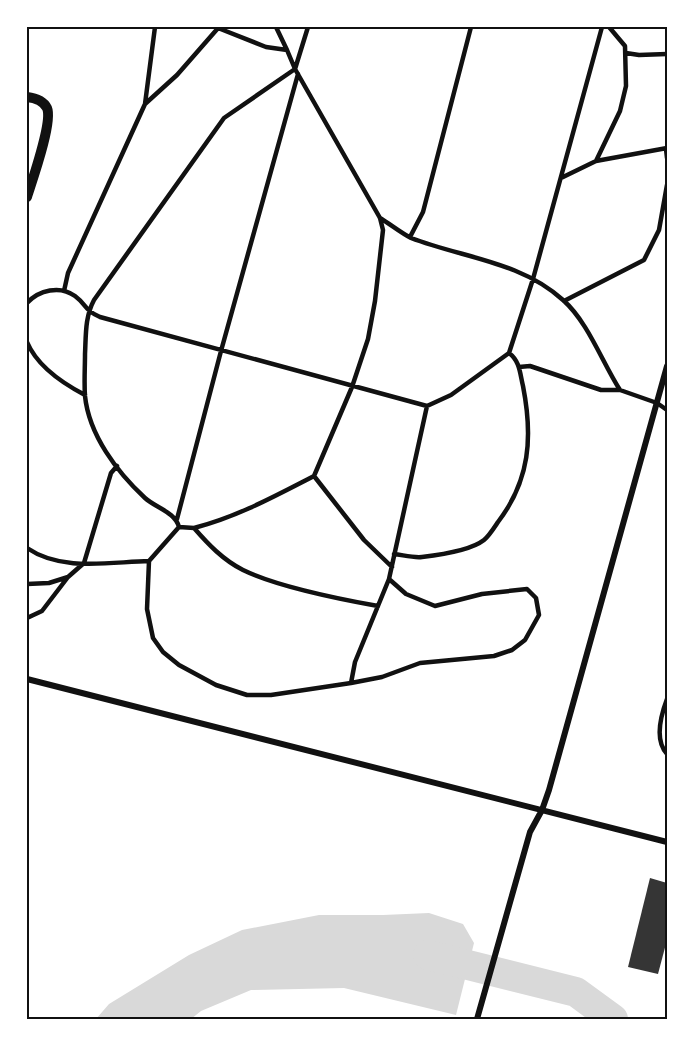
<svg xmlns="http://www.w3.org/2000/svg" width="694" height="1046" viewBox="0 0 694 1046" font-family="'Space Grotesk',sans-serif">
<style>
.water{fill:#d9d9d9}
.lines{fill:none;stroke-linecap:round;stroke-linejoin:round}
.river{stroke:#d9d9d9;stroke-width:30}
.building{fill:#353535}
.service{stroke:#111;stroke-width:4.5}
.minor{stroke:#111;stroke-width:6}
.tertiary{stroke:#111;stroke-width:10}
.neatline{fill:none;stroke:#111;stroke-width:2}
</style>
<rect width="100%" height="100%" fill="#fff"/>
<!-- water -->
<path class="water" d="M 429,913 L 463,924 L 474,943 L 456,1015 L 344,988 L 251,990 L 201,1011 L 191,1019 L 96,1019 L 109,1004 L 189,955 L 242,930 L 319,915 L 383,915 Z"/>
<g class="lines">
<!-- river -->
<path class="river" d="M 428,955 L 576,992 L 613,1019"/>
</g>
<!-- building -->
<path class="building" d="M 650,878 L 667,883 L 667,940 L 658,974 L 628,967 Z"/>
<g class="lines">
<!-- service -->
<path class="service" d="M 276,27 L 287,50
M 626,53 L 639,55 L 667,54
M 145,104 L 155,27
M 666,149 L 667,158
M 596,161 L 620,111 L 626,86 L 625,46 L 609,27
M 561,178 L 596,161 L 667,148
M 380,218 C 390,224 401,233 411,238 C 463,258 520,261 563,300 C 588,322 602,362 620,390
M 410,237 L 423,212 L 471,27
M 64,291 L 68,273 L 145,104 L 177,75 L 219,27
M 564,301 L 644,260 L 659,230 L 667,185
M 27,303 C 39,290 60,285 75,296 C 87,305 84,310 100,317 L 427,406 L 451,395 L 509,353 L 533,279 L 602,27
M 27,342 C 37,366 62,383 85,395
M 519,367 L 530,366 L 601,390 L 620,390 L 657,403 L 667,410
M 314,476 L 364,540 L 392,567
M 177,519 L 221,351 L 298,74
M 179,527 C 175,512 156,508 145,498 C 117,472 89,435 85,396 C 84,382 85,368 85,354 C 86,334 85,317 94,300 L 224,118 L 295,69 L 308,27
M 194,528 C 237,517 275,496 314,476 L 352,387 L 368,339 L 375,301 L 383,230 L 380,218 L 295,69 L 287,50 L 266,47 L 218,28
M 27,548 C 62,572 109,562 149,561 L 179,527 L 194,528 C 208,544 223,560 243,570 C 278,587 339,599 378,606
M 394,554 C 403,555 413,558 422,557 C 439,555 470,551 484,540 C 489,536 494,528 498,522 C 530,480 533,437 523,386 C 520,374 520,361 509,353
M 149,561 L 147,609 L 153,638 L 163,652 L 179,665 L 216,685 L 247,695 L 271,695 L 351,683 L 382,677 L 420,663 L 494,656 L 512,650 L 525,640 L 539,615 L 536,598 L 527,589 L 482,594 L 435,606 L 406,594 L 389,579 L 427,406
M 68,577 L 84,563 L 111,473 L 117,466
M 27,584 L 49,583 L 68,577 L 42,611 L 27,618
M 351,683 L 355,662 L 389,579
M 667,699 C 661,715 654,740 667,754"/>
<!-- minor -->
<path class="minor" d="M 27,679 L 667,842
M 477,1019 L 530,832 L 542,810 L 549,790 L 667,366"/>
<!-- tertiary -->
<path class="tertiary" d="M 27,97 C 35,98 43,100 47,108 C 53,122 32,181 27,197"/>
</g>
<!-- border -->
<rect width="694" height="1046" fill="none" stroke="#ffffff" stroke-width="57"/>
<rect x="28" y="28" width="638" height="990" class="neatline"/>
</svg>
